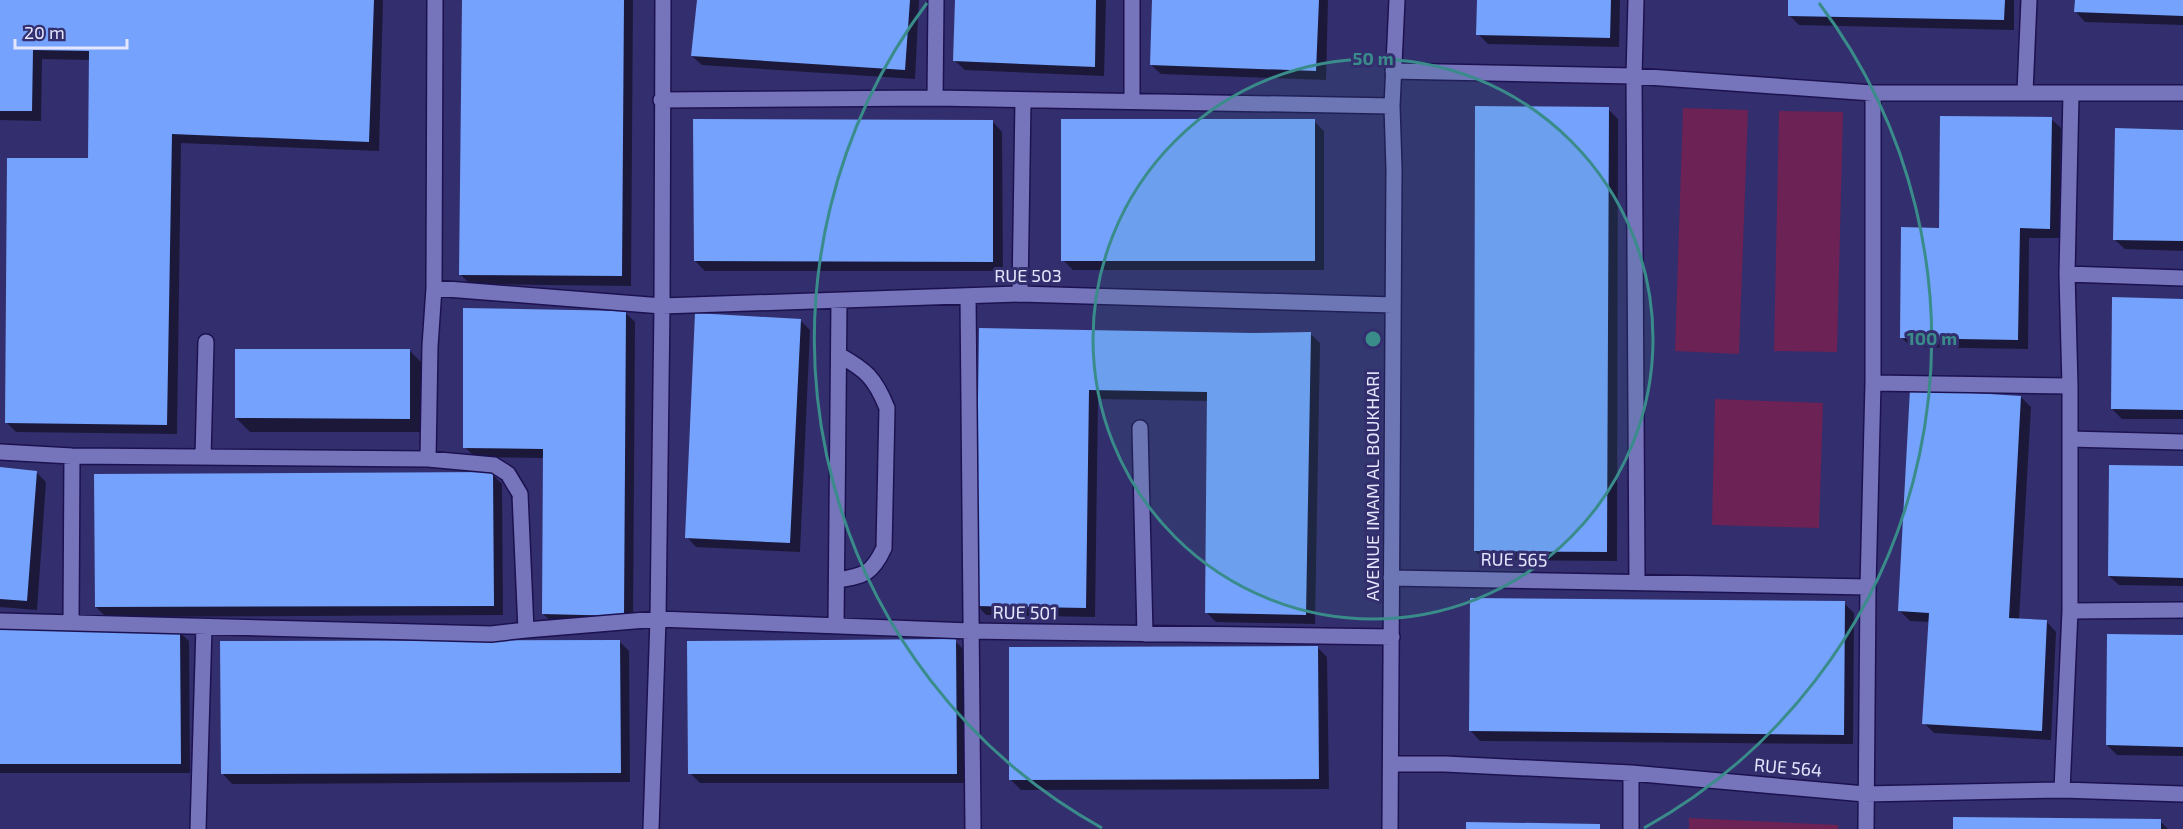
<svg xmlns="http://www.w3.org/2000/svg" width="2183" height="829" viewBox="0 0 2183 829" font-family="'Exo 2',sans-serif">
<style>
.green{fill:#6c2254}
.shadow{fill:#0007}
.building{fill:#74a2fc}
.lines{fill:none;stroke-linecap:round;stroke-linejoin:round}
.minor-casing{stroke:#1d1250;stroke-width:18}
.minor{stroke:#7675bc;stroke-width:15}
.ring{fill:none;stroke:#3a8c8b;stroke-width:3}
.labels{text-anchor:middle;stroke-width:6;stroke-linejoin:round;paint-order:stroke}
.street-label{font-size:18px;fill:#e5e6fe;stroke:#332e6d}
.centre{fill:#3a8c8b;stroke:#332e6d;stroke-width:3}
.ring-label{font-size:18px;text-anchor:middle;font-weight:bold;fill:#3a8c8b;stroke:#332e6d;stroke-width:6;stroke-linejoin:round;paint-order:stroke}
</style>
<rect width="100%" height="100%" fill="#332e6d"/>
<!-- green -->
<path class="green" d="M 1683,108 L 1748,110 L 1739,354 L 1675,351 Z
M 1779,111 L 1843,112 L 1837,352 L 1774,351 Z
M 1715,399 L 1823,403 L 1819,528 L 1712,525 Z
M 1689,818 L 1838,825 L 1838,829 L 1689,829 Z"/>
<!-- shadow -->
<path class="shadow" d="M 0,0 L 383,0 L 379,151 L 181,143 L 177,434 L 16,432 L 6,422 L 90,160 L 91,60 L 42,59 L 41,121 L 0,120 Z
M 463,0 L 633,0 L 631,286 L 470,284 L 460,274 Z
M 698,0 L 919,0 L 915,79 L 702,65 L 692,56 Z
M 957,0 L 1106,0 L 1104,76 L 965,70 L 955,61 Z
M 1153,0 L 1328,0 L 1326,80 L 1161,74 L 1151,65 Z
M 1479,0 L 1620,0 L 1619,47 L 1488,44 L 1478,34 Z
M 1789,0 L 2014,0 L 2014,30 L 1799,25 L 1789,15 Z
M 2076,0 L 2183,0 L 2183,25 L 2085,22 L 2076,12 Z
M 1608,109 L 1618,119 L 1617,561 L 1485,560 L 1475,551 Z
M 2051,119 L 2061,128 L 2059,238 L 2029,238 L 2028,349 L 1911,347 L 1901,337 L 1940,229 Z
M 1314,121 L 1324,131 L 1324,270 L 1073,270 L 1063,260 Z
M 993,122 L 1002,132 L 1003,271 L 705,271 L 695,261 Z
M 2183,131 L 2183,251 L 2125,249 L 2115,240 Z
M 2183,300 L 2183,419 L 2122,419 L 2112,409 Z
M 625,312 L 635,322 L 633,625 L 553,623 L 543,614 L 545,458 L 475,457 L 465,447 Z
M 800,320 L 810,330 L 800,552 L 696,547 L 687,537 Z
M 980,330 L 1253,335 L 1310,333 L 1320,343 L 1315,624 L 1216,622 L 1206,612 L 1209,401 L 1098,399 L 1095,617 L 986,615 L 977,605 Z
M 409,350 L 424,365 L 424,432 L 250,432 L 236,418 Z
M 2021,397 L 2031,407 L 2019,620 L 2047,622 L 2056,632 L 2051,740 L 1934,733 L 1924,723 L 1930,622 L 1910,621 L 1900,611 Z
M 2183,467 L 2183,586 L 2119,585 L 2109,576 Z
M 0,469 L 36,472 L 46,482 L 37,610 L 0,607 Z
M 492,474 L 502,484 L 503,615 L 106,617 L 96,607 Z
M 1844,603 L 1854,613 L 1853,744 L 1480,741 L 1471,731 Z
M 0,632 L 179,632 L 189,641 L 190,773 L 0,773 Z
M 2183,636 L 2183,756 L 2117,755 L 2107,745 Z
M 619,641 L 629,651 L 630,782 L 232,784 L 223,774 Z
M 955,641 L 965,651 L 966,783 L 700,783 L 690,773 Z
M 1318,648 L 1327,657 L 1329,789 L 1021,790 L 1011,780 Z
M 2160,821 L 2168,829 L 1954,829 Z"/>
<!-- building -->
<path class="building" d="M 0,0 L 374,0 L 369,142 L 172,134 L 167,425 L 5,423 L 7,158 L 88,158 L 89,51 L 33,50 L 32,111 L 0,111 Z
M 462,0 L 624,0 L 622,276 L 459,275 Z
M 697,0 L 910,0 L 905,70 L 691,56 Z
M 955,0 L 1096,0 L 1095,67 L 953,61 Z
M 1152,0 L 1319,0 L 1316,71 L 1150,65 Z
M 1477,0 L 1611,0 L 1610,38 L 1476,35 Z
M 1788,0 L 2005,0 L 2004,20 L 1788,16 Z
M 2075,0 L 2183,0 L 2183,16 L 2074,12 Z
M 1475,106 L 1609,107 L 1607,552 L 1474,551 Z
M 1940,116 L 2052,117 L 2050,229 L 2020,228 L 2018,340 L 1900,338 L 1901,227 L 1939,228 Z
M 693,119 L 993,120 L 993,262 L 694,261 Z
M 1061,119 L 1315,119 L 1315,261 L 1061,261 Z
M 2115,128 L 2183,130 L 2183,241 L 2113,240 Z
M 2112,297 L 2183,299 L 2183,410 L 2111,409 Z
M 463,308 L 626,311 L 624,616 L 542,614 L 543,449 L 463,448 Z
M 695,313 L 801,319 L 790,543 L 685,538 Z
M 979,328 L 1253,333 L 1311,332 L 1306,615 L 1205,613 L 1207,392 L 1089,390 L 1086,608 L 975,606 Z
M 235,349 L 410,349 L 410,419 L 235,418 Z
M 1910,389 L 2021,396 L 2009,618 L 2047,620 L 2042,731 L 1922,724 L 1929,613 L 1898,611 Z
M 2109,465 L 2183,466 L 2183,578 L 2108,576 Z
M 0,467 L 37,471 L 27,601 L 0,599 Z
M 493,472 L 494,606 L 95,607 L 94,474 Z
M 1470,598 L 1845,601 L 1844,735 L 1469,731 Z
M 0,630 L 180,630 L 181,764 L 0,764 Z
M 2107,634 L 2183,635 L 2183,747 L 2106,745 Z
M 956,639 L 957,774 L 688,774 L 687,641 Z
M 620,640 L 621,773 L 221,774 L 220,641 Z
M 1318,646 L 1319,779 L 1009,780 L 1009,647 Z
M 1953,817 L 2161,819 L 2161,829 L 1953,829 Z
M 1466,822 L 1600,824 L 1600,829 L 1466,829 Z"/>
<g class="lines">
<defs>
<path id="minor" d="M 1132,0 L 1132,101
M 1636,0 L 1634,76 L 1637,582
M 1393,71 L 1634,76 L 1873,93 L 2183,93
M 2025,92 L 2029,0
M 935,98 L 936,0
M 661,100 L 935,98 L 1392,106
M 2067,274 L 2183,278
M 434,288 L 662,306 L 1020,294 L 1393,305
M 1020,294 L 1023,100
M 968,296 L 973,829
M 1873,383 L 2070,386
M 1140,428 L 1145,634
M 2070,439 L 2183,442
M 0,452 L 72,456 L 428,459 L 494,465 L 508,474 L 520,494 L 526,630 L 658,619 L 970,631 L 1392,637
M 203,457 L 206,342
M 428,459 L 430,346 L 434,288 L 435,0
M 1391,578 L 1868,587
M 837,580 C 864,576 872,574 884,548 L 887,408 C 875,378 866,370 839,355
M 2070,611 L 2183,610
M 0,621 L 491,634 L 526,630
M 71,623 L 72,456
M 836,625 L 839,301
M 1391,764 L 1445,764 L 1631,773 L 1865,794 L 2062,790 L 2183,794
M 1631,773 L 1631,829
M 2062,790 L 2070,611 L 2070,386 L 2067,274 L 2071,94
M 198,829 L 204,627
M 651,829 L 658,619 L 662,306 L 663,0
M 1390,829 L 1394,169 L 1392,106 L 1397,0
M 1866,829 L 1868,587 L 1873,383 L 1873,93"/>
</defs>
<!-- minor casing -->
<use href="#minor" class="minor-casing"/>
<!-- minor -->
<use href="#minor" class="minor"/>
</g>
<!-- distance rings -->
<circle cx="1373" cy="339" r="280" fill="#3a8c8b" fill-opacity=".12"/>
<g class="ring">
<circle cx="1373" cy="339" r="280"/>
<path d="M1102 828A559 559 0 0 1 927 3M1819 3A559 559 0 0 1 1644 828"/>
</g>
<g class="labels">
<!-- street labels -->
<g class="street-label">
<text x="1028" y="282">RUE 503</text>
<text transform="translate(1373 486) rotate(-90)" y="6">AVENUE IMAM AL BOUKHARI</text>
<text transform="translate(1514 560) rotate(1)" y="6">RUE 565</text>
<text transform="translate(1025 613) rotate(1)" y="6">RUE 501</text>
<text transform="translate(1788 768) rotate(5)" y="6">RUE 564</text>
</g>
</g>
<circle cx="1373" cy="339" r="9" class="centre"/>
<g class="ring-label">
<text x="1373" y="65">50 m</text>
<text x="1932" y="345">100 m</text>
</g>
<!-- scale -->
<path d="M15 39v9h112v-9" fill="none" stroke="#e5e6fe" stroke-width="3"/>
<text x="24" y="39" font-size="18" fill="#e5e6fe" stroke="#332e6d" stroke-width="4.5" paint-order="stroke">20 m</text>
</svg>
